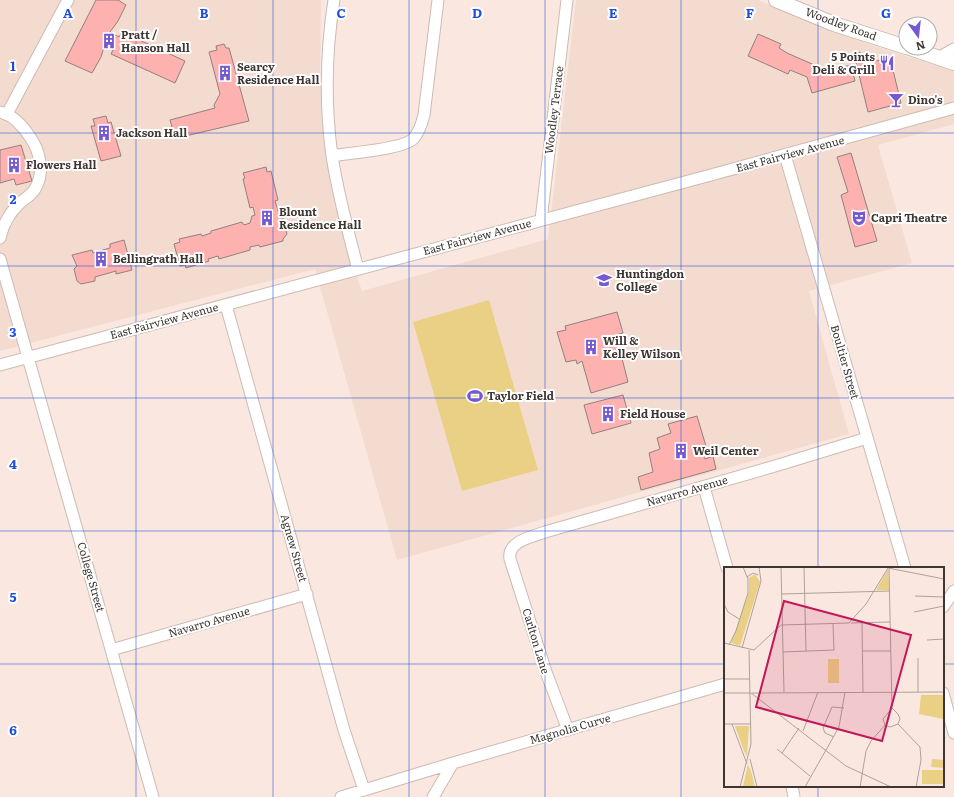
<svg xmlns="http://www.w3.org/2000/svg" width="954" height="797" viewBox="0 0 954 797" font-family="Literata,serif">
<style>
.built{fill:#f4dbd0}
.green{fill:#ead084}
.building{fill:#feb2af;stroke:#92807f}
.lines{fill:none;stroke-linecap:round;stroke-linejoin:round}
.minor-casing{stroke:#ccbbb3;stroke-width:13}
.major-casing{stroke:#ccbbb3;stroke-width:16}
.minor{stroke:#fff;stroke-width:11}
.major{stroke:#fff;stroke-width:14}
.grid{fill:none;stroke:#1d4ed8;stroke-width:1;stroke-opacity:0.55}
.labels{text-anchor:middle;stroke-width:4;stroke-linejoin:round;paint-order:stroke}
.street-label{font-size:11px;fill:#3d3633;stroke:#fff}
.poi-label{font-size:11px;font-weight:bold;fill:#3d3633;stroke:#fff;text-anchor:start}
.inset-road{fill:none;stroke:#aea19b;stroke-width:1}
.view{fill:#c2185b;fill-opacity:0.15;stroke:#c2185b;stroke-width:2}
.inset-edge{fill:none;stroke:#3d3633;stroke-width:2}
.grid-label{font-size:13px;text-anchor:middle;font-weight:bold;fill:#1d4ed8;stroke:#fff;stroke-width:4;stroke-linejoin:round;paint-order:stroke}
</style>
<rect width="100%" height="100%" fill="#fae8e0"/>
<!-- built -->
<path class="built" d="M 0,0 L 321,0 L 320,70 L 330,177 L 351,259 L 362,291 L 548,239 L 576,0 L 758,0 L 871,45 L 954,71 L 954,124 L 878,145 L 912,263 L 809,291 L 849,434 L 397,560 L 315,269 L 0,351 Z"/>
<!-- green -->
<path class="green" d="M 489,300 L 538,470 L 462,491 L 413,322 Z"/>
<!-- building -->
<path class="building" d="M 96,0 L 118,0 L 126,5 L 118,21 L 110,32 L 119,37 L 122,32 L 185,61 L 175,83 L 111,54 L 114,48 L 105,44 L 101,57 L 92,73 L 65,61 Z
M 758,34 L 781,44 L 779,48 L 787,53 L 828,71 L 851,65 L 855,81 L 812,93 L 807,77 L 790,70 L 788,74 L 748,56 Z
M 224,44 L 226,48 L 229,48 L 249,121 L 177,138 L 175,136 L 171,137 L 169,128 L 172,127 L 170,120 L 215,108 L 214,105 L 220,94 L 209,52 L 217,50 L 216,46 Z
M 860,52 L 862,59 L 875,56 L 876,61 L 890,58 L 901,103 L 868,112 L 854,54 Z
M 106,116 L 108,123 L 111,122 L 121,156 L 101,161 L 91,126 L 95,126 L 93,119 Z
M 21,145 L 32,181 L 16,185 L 14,179 L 0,183 L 0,150 Z
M 851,153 L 877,241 L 855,247 L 841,195 L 848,192 L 837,157 Z
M 266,167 L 267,172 L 271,171 L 278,200 L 275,201 L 278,211 L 281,211 L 287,234 L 283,239 L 283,241 L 260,247 L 259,245 L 250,247 L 250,250 L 219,259 L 218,256 L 208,259 L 209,261 L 186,268 L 185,265 L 180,266 L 174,244 L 180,242 L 179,239 L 201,234 L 202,236 L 211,233 L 211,231 L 242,222 L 244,225 L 250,223 L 252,216 L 255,215 L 253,207 L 250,208 L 243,179 L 245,178 L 243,173 Z
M 124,240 L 132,270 L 116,274 L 116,271 L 95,277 L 95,281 L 81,284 L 77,281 L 74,269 L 77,266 L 72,255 L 92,250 L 93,253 L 110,248 L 110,244 Z
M 617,312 L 623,333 L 616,335 L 628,382 L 591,393 L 582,361 L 577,364 L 576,360 L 566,362 L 557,332 L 566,330 L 565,326 Z
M 623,395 L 631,423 L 592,434 L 584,405 Z
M 697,416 L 708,453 L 703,455 L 705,459 L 713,456 L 716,469 L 641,490 L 638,477 L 653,472 L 649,453 L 660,449 L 657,438 L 671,433 L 668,424 Z"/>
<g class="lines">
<defs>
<path id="minor" d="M 334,0 C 326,51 325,105 332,156 C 338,194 348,232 358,269
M 940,57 L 954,49
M 0,112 C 13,115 23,126 30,137 C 40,151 45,173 35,189 C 31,196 25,198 20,203 C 10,212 3,225 0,238
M 7,114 L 68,0
M 785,155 L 905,568
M 332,156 C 348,153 406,149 414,138 C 419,132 422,123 424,115 L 438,0
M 541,220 L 567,0
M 0,259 L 153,797
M 226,305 L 344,730 L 364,790
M 0,365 L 711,175 L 954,108
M 704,487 L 727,568
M 943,607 L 954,591
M 111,650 L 307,594
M 943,693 L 954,733
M 568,730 L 546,672 L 510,559 C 507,541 532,537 545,532 L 775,466 L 867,438
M 792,786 L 794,797
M 341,797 L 453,763
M 433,797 L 453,763 L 725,684"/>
<path id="major" d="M 776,0 L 834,24 L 906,47
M 910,48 L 954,63"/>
</defs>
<!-- minor casing -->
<use href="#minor" class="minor-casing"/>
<!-- major casing -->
<use href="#major" class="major-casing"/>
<!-- minor -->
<use href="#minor" class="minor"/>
<!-- major -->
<use href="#major" class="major"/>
</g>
<!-- grid -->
<path class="grid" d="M 136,0 L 136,797M 273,0 L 273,797M 409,0 L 409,797M 545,0 L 545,797M 681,0 L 681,797M 818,0 L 818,568M 0,133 L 954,133M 0,266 L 954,266M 0,398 L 954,398M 0,531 L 954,531M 0,664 L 725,664M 943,664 L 954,664M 818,786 L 818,797"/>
<!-- icons -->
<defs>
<symbol id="building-bare" viewBox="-9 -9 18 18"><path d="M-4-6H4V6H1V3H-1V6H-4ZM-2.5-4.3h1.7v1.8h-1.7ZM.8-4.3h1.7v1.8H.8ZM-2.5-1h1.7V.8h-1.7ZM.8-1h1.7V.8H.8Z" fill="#7459d3" stroke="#fff" stroke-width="2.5" paint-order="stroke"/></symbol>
<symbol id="restaurant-bare" viewBox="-9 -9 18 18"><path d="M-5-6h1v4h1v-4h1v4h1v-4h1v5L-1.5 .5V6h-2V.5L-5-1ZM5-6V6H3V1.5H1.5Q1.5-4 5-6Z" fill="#7459d3" stroke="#fff" stroke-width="2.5" paint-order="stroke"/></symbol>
<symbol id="bar-bare" viewBox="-9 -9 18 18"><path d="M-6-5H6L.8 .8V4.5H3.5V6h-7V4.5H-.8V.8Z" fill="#7459d3" stroke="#fff" stroke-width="2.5" paint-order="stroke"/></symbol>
<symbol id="theatre-bare" viewBox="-9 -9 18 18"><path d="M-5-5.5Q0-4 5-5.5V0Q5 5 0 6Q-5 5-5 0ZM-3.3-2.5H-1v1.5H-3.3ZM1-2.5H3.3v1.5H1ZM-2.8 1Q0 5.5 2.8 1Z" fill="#7459d3" stroke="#fff" stroke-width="2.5" paint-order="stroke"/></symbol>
<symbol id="university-bare" viewBox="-9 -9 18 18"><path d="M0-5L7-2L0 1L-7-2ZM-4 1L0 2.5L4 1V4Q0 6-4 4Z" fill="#7459d3" stroke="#fff" stroke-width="2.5" paint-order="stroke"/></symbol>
<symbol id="stadium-bare" viewBox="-9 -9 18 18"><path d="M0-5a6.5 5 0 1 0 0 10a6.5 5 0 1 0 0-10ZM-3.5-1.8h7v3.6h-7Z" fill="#7459d3" stroke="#fff" stroke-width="2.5" paint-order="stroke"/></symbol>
</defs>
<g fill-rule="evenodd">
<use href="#building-bare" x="98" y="30" width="22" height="22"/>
<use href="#restaurant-bare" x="876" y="52" width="22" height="22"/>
<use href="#building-bare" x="214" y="62" width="22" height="22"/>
<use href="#bar-bare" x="885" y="89" width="22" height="22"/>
<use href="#building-bare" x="93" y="122" width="22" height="22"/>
<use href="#building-bare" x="3" y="154" width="22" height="22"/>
<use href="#building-bare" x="256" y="207" width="22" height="22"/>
<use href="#theatre-bare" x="848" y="207" width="22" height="22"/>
<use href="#building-bare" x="90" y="248" width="22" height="22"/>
<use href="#university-bare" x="593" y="269" width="22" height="22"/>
<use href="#building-bare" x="580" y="336" width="22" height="22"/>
<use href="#stadium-bare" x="464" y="385" width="22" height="22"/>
<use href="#building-bare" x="597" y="403" width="22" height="22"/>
<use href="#building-bare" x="670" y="440" width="22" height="22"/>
</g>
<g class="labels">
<!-- street labels -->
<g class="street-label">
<text transform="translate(841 24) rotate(20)" y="4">Woodley Road</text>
<text transform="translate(554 110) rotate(-83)" y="4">Woodley Terrace</text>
<text transform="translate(790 154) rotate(-15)" y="4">East Fairview Avenue</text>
<text transform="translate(477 237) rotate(-15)" y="4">East Fairview Avenue</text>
<text transform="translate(164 321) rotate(-15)" y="4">East Fairview Avenue</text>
<text transform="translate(845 362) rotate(74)" y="4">Boultier Street</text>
<text transform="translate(687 491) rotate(-16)" y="4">Navarro Avenue</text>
<text transform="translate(294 548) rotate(74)" y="4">Agnew Street</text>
<text transform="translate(91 577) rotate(74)" y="4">College Street</text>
<text transform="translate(209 622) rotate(-16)" y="4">Navarro Avenue</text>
<text transform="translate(536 641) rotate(73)" y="4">Carlton Lane</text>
<text transform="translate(570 729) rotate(-16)" y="4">Magnolia Curve</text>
</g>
<!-- poi labels -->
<g class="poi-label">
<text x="121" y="39">Pratt /<tspan x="121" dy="13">Hanson Hall</tspan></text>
<text x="875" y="61" text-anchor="end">5 Points<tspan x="875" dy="13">Deli &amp; Grill</tspan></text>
<text x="237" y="71">Searcy<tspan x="237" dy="13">Residence Hall</tspan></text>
<text x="908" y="104">Dino's</text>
<text x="116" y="137">Jackson Hall</text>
<text x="26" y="169">Flowers Hall</text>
<text x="279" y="216">Blount<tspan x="279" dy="13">Residence Hall</tspan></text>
<text x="871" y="222">Capri Theatre</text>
<text x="113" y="263">Bellingrath Hall</text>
<text x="616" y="278">Huntingdon<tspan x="616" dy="13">College</tspan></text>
<text x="603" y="345">Will &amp;<tspan x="603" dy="13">Kelley Wilson</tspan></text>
<text x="487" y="400">Taylor Field</text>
<text x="620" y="418">Field House</text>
<text x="693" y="455">Weil Center</text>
</g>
</g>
<!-- overview -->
<g transform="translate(724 567)">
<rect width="220" height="220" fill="#fae8e0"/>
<path d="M 164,2 L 165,23 L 152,23 ZM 31,7 L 36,15 L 16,79 L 7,76 L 25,25 L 25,11 ZM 104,92 L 115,92 L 115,116 L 104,116 ZM 197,128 L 220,128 L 219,152 L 195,147 ZM 11,159 L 25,159 L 23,189 L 20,184 ZM 208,192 L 220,193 L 220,201 L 207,200 ZM 24,197 L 27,204 L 31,220 L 19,220 ZM 198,203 L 220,203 L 220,217 L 198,217 Z" fill="#ead084"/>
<path class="inset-road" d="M 57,0 L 60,125M 80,0 L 82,84M 165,2 L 168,141M 23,10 L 29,6 L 34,8M 58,27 L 166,24M 191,29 L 220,30M 0,37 L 4,45 L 15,52M 190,45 L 220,39M 127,56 L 166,55M 138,56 L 139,125M 203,73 L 220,72M 0,76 L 30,83 L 57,58 L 125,56 L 142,37 L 164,1 L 220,12M 5,78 L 12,64 L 24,26 L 24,12 L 19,0M 18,81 L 37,14 L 35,0M 139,84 L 167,84M 59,85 L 110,83 L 109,57M 194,91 L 194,125M 0,112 L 26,112M 0,126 L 27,126 L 122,199 L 167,220M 28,126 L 220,125M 168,141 L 174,147 L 176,152 L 174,157 L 166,160 L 161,158 L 159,152 ZM 0,157 L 27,157M 8,157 L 23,197M 174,157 L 196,180 L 197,193 L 192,220M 79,164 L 94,125M 110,170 L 101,166 L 99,161 L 108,140 L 120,141M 53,182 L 86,209M 58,186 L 75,161M 26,192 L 33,220M 16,220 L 27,177 L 25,83M 81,220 L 115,160 L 121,125M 136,220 L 142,184 L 147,174 L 161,158"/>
<path class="view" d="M 60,34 L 187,68 L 158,174 L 32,140 Z"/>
<rect width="220" height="220" class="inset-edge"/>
</g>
<g class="grid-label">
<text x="68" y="18">A</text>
<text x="204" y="18">B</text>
<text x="341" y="18">C</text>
<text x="477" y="18">D</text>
<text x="613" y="18">E</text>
<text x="750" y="18">F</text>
<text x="886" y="18">G</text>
<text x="13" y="71">1</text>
<text x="13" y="204">2</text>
<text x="13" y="337">3</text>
<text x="13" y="469">4</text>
<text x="13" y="602">5</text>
<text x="13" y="735">6</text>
</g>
<!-- north arrow -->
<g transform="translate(918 36) rotate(165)"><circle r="19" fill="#ffffff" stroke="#b1afad"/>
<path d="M0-3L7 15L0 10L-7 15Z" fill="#7459d3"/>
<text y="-6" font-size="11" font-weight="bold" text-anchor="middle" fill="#3d3633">N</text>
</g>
</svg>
